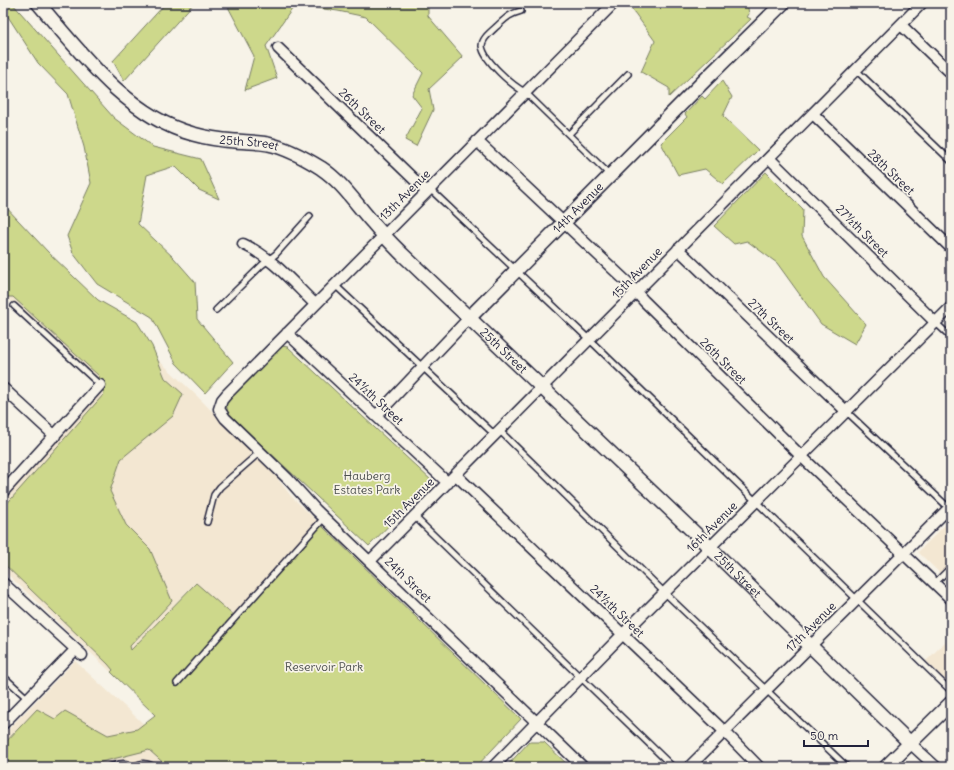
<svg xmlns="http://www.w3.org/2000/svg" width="954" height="770" viewBox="0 0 954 770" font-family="Delius,sans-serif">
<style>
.built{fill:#f3e7d2}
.green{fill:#cdd88b;stroke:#787d63}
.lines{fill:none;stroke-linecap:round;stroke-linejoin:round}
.service-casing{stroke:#22223b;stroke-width:8}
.minor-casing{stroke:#22223b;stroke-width:13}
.tertiary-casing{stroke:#22223b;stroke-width:16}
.service{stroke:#f7f3e8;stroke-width:5}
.minor{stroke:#f7f3e8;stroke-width:10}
.tertiary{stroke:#f7f3e8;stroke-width:13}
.labels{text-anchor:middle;stroke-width:3.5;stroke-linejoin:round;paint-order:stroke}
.street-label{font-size:12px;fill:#22223b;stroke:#f7f3e8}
.park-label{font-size:12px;fill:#4d504f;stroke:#f7f3e8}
</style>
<rect width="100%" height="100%" fill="#f7f3e8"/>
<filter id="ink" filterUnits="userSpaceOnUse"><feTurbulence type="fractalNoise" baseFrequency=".025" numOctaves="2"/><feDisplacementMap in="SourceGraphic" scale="8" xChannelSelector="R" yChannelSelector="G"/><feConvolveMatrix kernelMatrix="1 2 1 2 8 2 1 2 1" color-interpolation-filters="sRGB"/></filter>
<g filter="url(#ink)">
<!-- built -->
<path class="built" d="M 3,215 L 197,396 L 274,474 L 291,496 L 320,524 L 235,617 L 195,583 L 111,672 L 3,570 L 3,500 L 105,388 L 3,294 Z
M 951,519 L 951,584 L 918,552 Z
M 951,636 L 951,684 L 950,685 L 926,661 Z
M 75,661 L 148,728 L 210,767 L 3,767 L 3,735 Z"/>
<!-- green -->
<path class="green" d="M 3,3 L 12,3 L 114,118 L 153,147 L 201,159 L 219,199 L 199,190 L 175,166 L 147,175 L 138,224 L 174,258 L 195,282 L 197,319 L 233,362 L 205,393 L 176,363 L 152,317 L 97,284 L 73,253 L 67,236 L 91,183 L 84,147 L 68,94 L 38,63 L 7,15 L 3,13 Z
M 166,3 L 194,3 L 124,81 L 113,61 Z
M 226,3 L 428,3 L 428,16 L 463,57 L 429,89 L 433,110 L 416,146 L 405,140 L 422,108 L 412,95 L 423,73 L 366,17 L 338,11 L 295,5 L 266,46 L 277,78 L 245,90 L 254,56 Z
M 631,3 L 747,3 L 749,14 L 747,17 L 751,19 L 669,97 L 669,88 L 641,72 L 655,41 L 629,5 Z
M 722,81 L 732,97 L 723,116 L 758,150 L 723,184 L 705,169 L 678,175 L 661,143 L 687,117 L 685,114 L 702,96 L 705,99 Z
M 766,172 L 803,209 L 802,236 L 824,277 L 866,324 L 855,344 L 821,324 L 777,263 L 747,241 L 734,244 L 714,226 Z
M 3,204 L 48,252 L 98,300 L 137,322 L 152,346 L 165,378 L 183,394 L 173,416 L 121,459 L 110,491 L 126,525 L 150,549 L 172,601 L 130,646 L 131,650 L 196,583 L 235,617 L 320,524 L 521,719 L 476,767 L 168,767 L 149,750 L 81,767 L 3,767 L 3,745 L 37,709 L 55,719 L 65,711 L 108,735 L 137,729 L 155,715 L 111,672 L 113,670 L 108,664 L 3,563 L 3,508 L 104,394 L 99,376 L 13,297 L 3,297 Z
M 282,346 L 288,347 L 432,481 L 369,546 L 228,413 L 226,403 Z
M 529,742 L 544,742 L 570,767 L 506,767 Z"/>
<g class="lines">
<defs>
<path id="service" d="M 521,11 C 509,14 506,18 496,27 C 491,32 482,38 482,46 C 484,61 513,86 525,92 L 610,175
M 856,70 L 951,161
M 569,134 L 628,74
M 430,189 L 595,345 L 951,691
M 335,285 L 495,435
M 14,306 L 100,385
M 216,310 L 262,265 L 276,254 L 310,216
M 936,323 L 951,337
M 847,412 L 949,508
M 500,431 L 665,593 L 847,767
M 415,517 L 673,767
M 207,522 L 214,495 L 220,487 L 260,452
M 935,583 L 951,567
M 3,676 L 28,699
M 177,683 L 324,518
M 109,767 C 117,765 125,760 132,767
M 134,767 C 142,762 147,763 155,767"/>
<path id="minor" d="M 901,25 L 951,73
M 278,48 L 427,192
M 813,114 L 951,248
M 477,141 L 628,283 L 644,301 L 801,456 L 951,599
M 769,158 L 936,323
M 243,244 C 272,257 293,283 315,304
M 678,249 L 847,412
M 287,333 L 448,483
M 3,388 L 55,436
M 376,416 L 469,318
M 456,475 L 724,731 L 759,767
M 3,492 L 100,385
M 370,561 L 922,3
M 3,583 L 82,655
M 3,724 L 75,650
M 910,743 L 936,767
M 493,767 L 622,635 L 951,307
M 583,767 L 316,510 L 288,479 L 225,418 L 219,409 L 222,400 L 227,394 L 614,3
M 689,767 L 951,506"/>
<g id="tertiary">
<path id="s1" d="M 38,3 C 80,52 128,117 193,134 C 207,138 221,140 235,141 C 246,142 257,142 268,144 C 287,148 305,158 321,168 C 342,182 356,204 373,223 C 382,234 392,244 402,254 L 700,538 L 910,743"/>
<path id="s2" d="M 469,318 L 705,80 L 783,3"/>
<path d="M 886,767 L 951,703"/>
</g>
</defs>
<!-- service casing -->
<use href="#service" class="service-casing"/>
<!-- minor casing -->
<use href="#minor" class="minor-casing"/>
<!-- tertiary casing -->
<use href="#tertiary" class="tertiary-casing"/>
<!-- service -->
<use href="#service" class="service"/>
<!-- minor -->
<use href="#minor" class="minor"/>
<!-- tertiary -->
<use href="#tertiary" class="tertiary"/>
</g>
</g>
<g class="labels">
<!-- street labels -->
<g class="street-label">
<text transform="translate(362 111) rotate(44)" y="4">26th Street</text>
<text dy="4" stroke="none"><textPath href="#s1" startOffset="263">25th Street</textPath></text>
<text transform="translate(891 172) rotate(44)" y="4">28th Street</text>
<text transform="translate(405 195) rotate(-45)" y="4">13th Avenue</text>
<text dy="4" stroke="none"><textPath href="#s2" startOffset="155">14th Avenue</textPath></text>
<text transform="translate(862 231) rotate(45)" y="4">27½th Street</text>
<text transform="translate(637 273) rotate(-46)" y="4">15th Avenue</text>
<text transform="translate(771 321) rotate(44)" y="4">27th Street</text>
<text dy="4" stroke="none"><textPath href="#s1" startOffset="599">25th Street</textPath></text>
<text transform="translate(723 361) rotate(45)" y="4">26th Street</text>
<text transform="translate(376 399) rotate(43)" y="4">24½th Street</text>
<text transform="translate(409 503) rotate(-45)" y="4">15th Avenue</text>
<text transform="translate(712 527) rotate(-45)" y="4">16th Avenue</text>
<text dy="4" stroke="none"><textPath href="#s1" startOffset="923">25th Street</textPath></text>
<text transform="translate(408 580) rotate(44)" y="4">24th Street</text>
<text transform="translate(617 611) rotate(44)" y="4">24½th Street</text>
<text transform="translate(811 627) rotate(-45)" y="4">17th Avenue</text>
</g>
<!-- park labels -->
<g class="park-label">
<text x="367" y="480">Hauberg<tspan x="367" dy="14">Estates Park</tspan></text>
<text x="324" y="671">Reservoir Park</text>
</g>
</g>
<!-- margin -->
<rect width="954" height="770" fill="none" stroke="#f7f3e8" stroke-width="16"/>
<rect x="8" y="8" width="938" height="754" fill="none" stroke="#22223b" stroke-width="1.5" filter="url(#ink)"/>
<!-- scale -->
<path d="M804 740v6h64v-6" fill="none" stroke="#22223b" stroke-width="2"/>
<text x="810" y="740" font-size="12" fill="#22223b" stroke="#f7f3e8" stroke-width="3" paint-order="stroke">50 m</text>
</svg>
